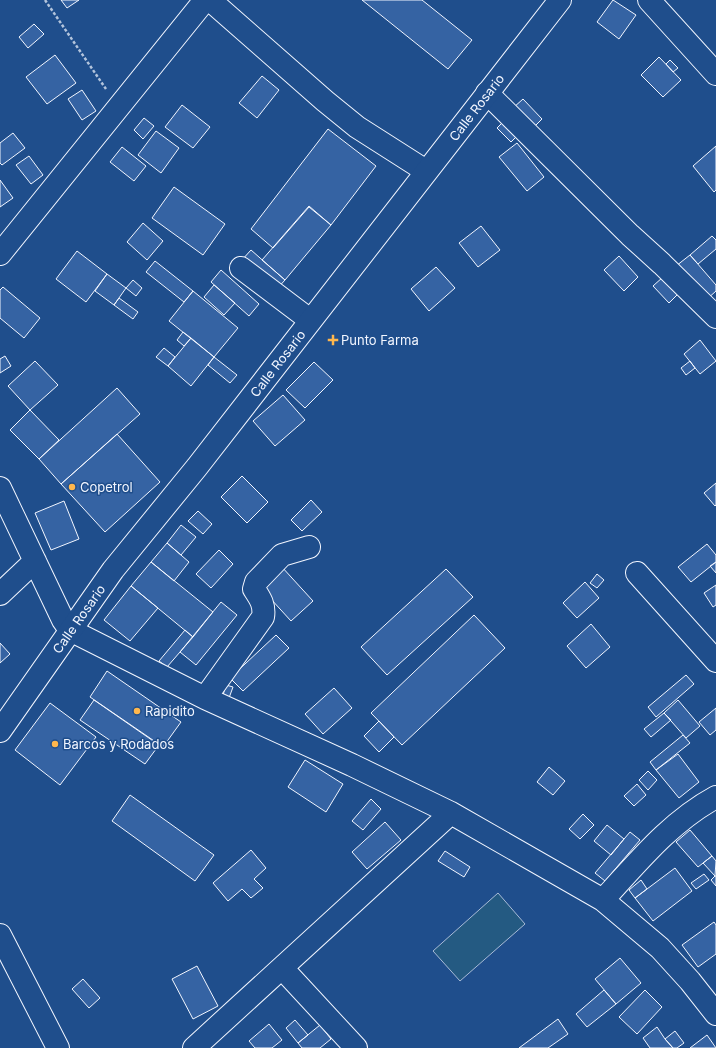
<svg xmlns="http://www.w3.org/2000/svg" width="716" height="1048" viewBox="0 0 716 1048" font-family="Inter,sans-serif">
<style>
.green{fill:#245a82;stroke:#a8bbd7}
.building{fill:#3563a3;stroke:#f2f6ff}
.lines{fill:none;stroke-linecap:round;stroke-linejoin:round}
.minor-casing{stroke:#f2f6ff;stroke-width:24}
.major-casing{stroke:#f2f6ff;stroke-width:24}
.path{stroke:#b3c4dc;stroke-width:2.5;stroke-dasharray:3 2;stroke-linecap:butt}
.minor{stroke:#1f4e8c;stroke-width:22}
.major{stroke:#1f4e8c;stroke-width:22}
.poi-dot{fill:#ffb74d;stroke:#1f4e8c;stroke-width:1.5}
.labels{text-anchor:middle;stroke-width:3;stroke-linejoin:round;paint-order:stroke}
.street-label{font-size:13px;fill:#f2f6ff;stroke:#1f4e8c}
.poi-label{font-size:13px;fill:#f2f6ff;stroke:#1f4e8c;text-anchor:start}
</style>
<rect width="100%" height="100%" fill="#1f4e8c"/>
<!-- green -->
<path class="green" d="M 498,893 L 525,924 L 460,981 L 433,951 Z"/>
<!-- building -->
<path class="building" d="M 61,0 L 79,0 L 67,8 Z
M 362,0 L 422,0 L 472,40 L 448,69 Z
M 613,0 L 636,15 L 619,39 L 597,22 Z
M 34,24 L 44,34 L 28,48 L 19,37 Z
M 55,55 L 76,83 L 47,104 L 26,77 Z
M 659,57 L 681,80 L 663,97 L 641,75 Z
M 670,60 L 678,68 L 673,72 L 666,64 Z
M 262,76 L 279,90 L 257,118 L 239,103 Z
M 82,90 L 96,111 L 82,120 L 68,99 Z
M 523,99 L 542,119 L 532,129 L 513,108 Z
M 182,105 L 210,127 L 193,148 L 165,127 Z
M 144,118 L 154,126 L 143,139 L 134,130 Z
M 506,119 L 520,133 L 511,142 L 497,128 Z
M 328,129 L 376,166 L 331,225 L 309,207 L 273,248 L 251,229 Z
M 156,131 L 179,148 L 161,173 L 138,155 Z
M 13,133 L 25,148 L 2,165 L 0,163 L 0,143 Z
M 517,143 L 544,177 L 527,191 L 499,157 Z
M 716,146 L 716,190 L 714,192 L 693,166 Z
M 122,147 L 146,166 L 134,181 L 110,162 Z
M 29,156 L 43,175 L 31,184 L 16,165 Z
M 0,180 L 13,198 L 0,207 Z
M 174,187 L 225,224 L 203,255 L 152,218 Z
M 309,206 L 331,225 L 285,280 L 262,260 Z
M 143,223 L 163,241 L 147,260 L 127,242 Z
M 481,226 L 500,250 L 478,267 L 459,243 Z
M 712,236 L 716,240 L 716,249 L 698,264 L 690,255 Z
M 251,250 L 285,280 L 275,291 L 241,261 Z
M 77,251 L 107,274 L 86,302 L 56,279 Z
M 690,255 L 716,285 L 716,291 L 706,300 L 676,266 Z
M 619,256 L 638,277 L 624,291 L 604,270 Z
M 155,261 L 193,291 L 184,302 L 146,272 Z
M 436,267 L 455,288 L 429,311 L 411,289 Z
M 221,270 L 259,304 L 249,316 L 211,282 Z
M 107,274 L 126,288 L 114,305 L 95,291 Z
M 663,277 L 679,293 L 669,303 L 653,286 Z
M 133,280 L 142,288 L 136,296 L 126,288 Z
M 214,285 L 235,303 L 224,315 L 204,297 Z
M 3,287 L 40,318 L 24,338 L 0,318 L 0,290 Z
M 193,291 L 238,328 L 214,357 L 169,321 Z
M 119,298 L 138,312 L 133,319 L 114,305 Z
M 183,332 L 191,338 L 184,346 L 177,340 Z
M 191,338 L 214,357 L 191,386 L 168,366 Z
M 700,340 L 716,361 L 700,374 L 684,354 Z
M 164,348 L 175,357 L 168,366 L 156,357 Z
M 5,356 L 11,366 L 0,373 L 0,359 Z
M 214,357 L 237,375 L 230,383 L 208,365 Z
M 35,361 L 58,385 L 30,410 L 8,386 Z
M 690,361 L 695,368 L 686,375 L 681,368 Z
M 314,362 L 333,380 L 305,408 L 286,390 Z
M 117,388 L 140,414 L 61,484 L 39,459 Z
M 283,395 L 305,420 L 275,446 L 253,421 Z
M 30,410 L 59,440 L 39,459 L 10,430 Z
M 117,434 L 160,482 L 105,532 L 61,484 Z
M 242,476 L 268,502 L 247,523 L 221,497 Z
M 716,483 L 716,505 L 715,506 L 704,493 Z
M 311,500 L 322,512 L 302,531 L 291,520 Z
M 64,501 L 79,539 L 51,550 L 35,513 Z
M 198,511 L 212,524 L 203,534 L 188,521 Z
M 181,525 L 196,537 L 181,555 L 167,543 Z
M 167,543 L 189,562 L 174,581 L 151,562 Z
M 707,544 L 716,555 L 716,562 L 691,582 L 678,567 Z
M 219,550 L 233,564 L 211,588 L 196,574 Z
M 151,562 L 213,612 L 193,637 L 131,586 Z
M 716,562 L 716,573 L 710,566 Z
M 281,566 L 313,601 L 291,621 L 259,586 Z
M 446,569 L 473,597 L 387,675 L 361,647 Z
M 597,574 L 604,580 L 597,588 L 590,583 Z
M 585,582 L 599,598 L 577,618 L 563,603 Z
M 716,585 L 716,605 L 713,607 L 704,593 Z
M 131,586 L 158,608 L 130,641 L 104,620 Z
M 221,602 L 237,615 L 196,665 L 180,652 Z
M 474,615 L 505,648 L 402,745 L 371,713 Z
M 591,624 L 610,647 L 586,668 L 567,646 Z
M 185,630 L 193,637 L 167,667 L 159,661 Z
M 276,635 L 289,648 L 243,691 L 230,678 Z
M 0,643 L 10,654 L 0,663 Z
M 107,671 L 181,722 L 163,747 L 90,697 Z
M 686,675 L 694,684 L 656,717 L 648,707 Z
M 226,685 L 233,687 L 229,698 L 223,695 Z
M 334,688 L 352,708 L 323,734 L 305,714 Z
M 94,700 L 159,745 L 145,764 L 80,720 Z
M 678,700 L 700,726 L 686,738 L 664,713 Z
M 50,703 L 96,737 L 60,785 L 15,750 Z
M 716,708 L 716,730 L 710,735 L 699,722 Z
M 664,713 L 671,720 L 651,737 L 644,729 Z
M 379,721 L 394,737 L 379,752 L 364,736 Z
M 683,735 L 690,743 L 656,770 L 650,762 Z
M 678,754 L 699,782 L 679,798 L 656,770 Z
M 305,760 L 343,784 L 326,812 L 288,787 Z
M 549,767 L 565,781 L 553,795 L 537,782 Z
M 648,771 L 657,780 L 648,790 L 639,780 Z
M 637,784 L 646,795 L 634,806 L 624,796 Z
M 130,795 L 214,855 L 195,881 L 112,821 Z
M 371,799 L 381,809 L 363,830 L 352,821 Z
M 583,814 L 594,825 L 580,839 L 569,829 Z
M 385,822 L 401,840 L 367,869 L 352,852 Z
M 607,825 L 624,839 L 611,855 L 594,841 Z
M 690,830 L 712,856 L 698,867 L 676,842 Z
M 630,832 L 640,840 L 605,881 L 595,873 Z
M 251,850 L 266,868 L 254,879 L 263,888 L 251,898 L 242,889 L 228,901 L 213,883 Z
M 445,851 L 470,867 L 464,877 L 438,861 Z
M 712,856 L 716,861 L 715,876 L 703,863 Z
M 675,868 L 692,891 L 653,921 L 635,898 Z
M 704,874 L 709,880 L 696,889 L 691,883 Z
M 715,876 L 716,876 L 716,886 L 711,880 Z
M 641,880 L 647,889 L 635,898 L 629,890 Z
M 714,922 L 716,925 L 716,954 L 698,967 L 682,945 Z
M 620,958 L 641,983 L 616,1004 L 595,979 Z
M 197,966 L 218,1006 L 193,1019 L 172,979 Z
M 83,979 L 100,998 L 89,1008 L 72,989 Z
M 604,990 L 616,1004 L 587,1027 L 576,1014 Z
M 645,990 L 662,1007 L 637,1034 L 619,1017 Z
M 558,1019 L 568,1034 L 548,1048 L 519,1048 Z
M 295,1020 L 308,1035 L 298,1043 L 286,1028 Z
M 269,1024 L 282,1040 L 272,1048 L 255,1048 L 249,1041 Z
M 320,1025 L 331,1039 L 320,1048 L 302,1048 L 298,1043 Z
M 657,1027 L 665,1039 L 673,1048 L 650,1048 L 643,1038 Z
M 675,1031 L 684,1043 L 677,1048 L 673,1048 L 665,1039 Z
M 707,1035 L 716,1048 L 690,1048 Z"/>
<g class="lines">
<defs>
<path id="minor" d="M 210,0 L 325,101 L 357,127 L 426,171
M 649,0 L 716,74
M 487,93 L 630,235 L 662,264 L 716,317
M 0,254 L 205,0
M 241,268 L 310,320
M 0,488 L 63,620 L 70,630 L 205,698 L 352,765 L 451,813 L 603,900 L 660,948 L 690,981 L 716,1014
M 637,573 L 716,661
M 0,594 L 35,561
M 205,698 L 263,617 C 265,605 260,598 254,589 L 256,582 L 282,555 L 309,547
M 603,900 C 638,862 670,822 716,797
M 0,935 L 58,1048
M 282,968 L 356,1048
M 194,1048 L 451,813"/>
<g id="major">
<path id="s1" d="M 0,731 L 113,570 L 197,467 L 560,0"/>
</g>
</defs>
<!-- minor casing -->
<use href="#minor" class="minor-casing"/>
<!-- major casing -->
<use href="#major" class="major-casing"/>
<!-- path -->
<path class="path" d="M 45,0 L 106,89"/>
<!-- minor -->
<use href="#minor" class="minor"/>
<!-- major -->
<use href="#major" class="major"/>
</g>
<!-- markers -->
<g class="poi-dot">
<path d="M331 334h4v4h4v4h-4v4h-4v-4h-4v-4h4z"/>
<circle cx="72" cy="487" r="4"/>
<circle cx="137" cy="711" r="4"/>
<circle cx="55" cy="744" r="4"/>
</g>
<g class="labels">
<!-- street labels -->
<g class="street-label">
<text dy="5" stroke="none"><textPath href="#s1" startOffset="785">Calle Rosario</textPath></text>
<text dy="5" stroke="none"><textPath href="#s1" startOffset="461">Calle Rosario</textPath></text>
<text dy="5" stroke="none"><textPath href="#s1" startOffset="137">Calle Rosario</textPath></text>
</g>
<!-- poi labels -->
<g class="poi-label">
<text x="341" y="345">Punto Farma</text>
<text x="80" y="492">Copetrol</text>
<text x="145" y="716">Rapidito</text>
<text x="63" y="749">Barcos y Rodados</text>
</g>
</g>
</svg>
